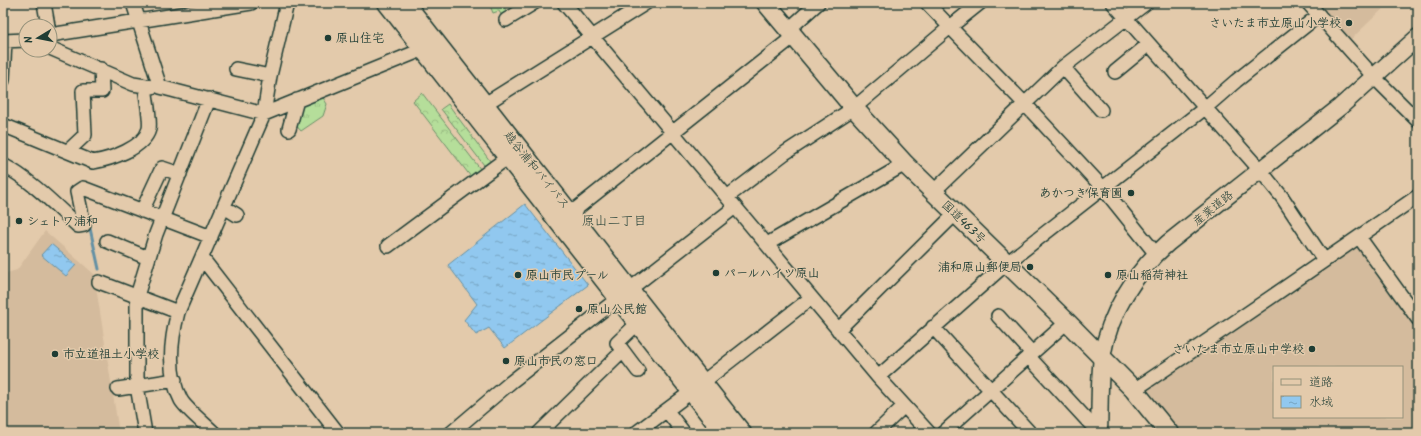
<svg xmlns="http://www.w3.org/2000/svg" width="1421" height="436" viewBox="0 0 1421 436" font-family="Kalam,'Klee One',sans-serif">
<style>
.built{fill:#d4bb9d;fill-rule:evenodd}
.forest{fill:url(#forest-crowns);stroke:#6a8e67}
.park{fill:url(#park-tufts);stroke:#6a8e67}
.garden{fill:url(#garden-dots);stroke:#6a8e67}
.water{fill:url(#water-ripples);stroke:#6390a4}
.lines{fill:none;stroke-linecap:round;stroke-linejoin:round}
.stream{stroke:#6390a4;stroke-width:3}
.minor-casing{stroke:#1f3d34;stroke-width:16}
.major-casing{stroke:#1f3d34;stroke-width:19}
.highway-casing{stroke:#1f3d34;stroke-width:21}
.minor{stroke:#e3caab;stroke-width:13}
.major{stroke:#e3caab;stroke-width:16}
.highway{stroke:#e3caab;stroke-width:18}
.poi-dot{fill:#1f3d34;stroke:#e3caab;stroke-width:1.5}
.labels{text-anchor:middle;stroke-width:3;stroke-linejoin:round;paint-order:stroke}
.poi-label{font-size:12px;font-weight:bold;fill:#1f3d34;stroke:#e3caab;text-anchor:start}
.street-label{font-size:12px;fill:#1f3d34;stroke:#e3caab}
.neighbourhood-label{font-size:13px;fill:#1f3d34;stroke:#e3caab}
</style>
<defs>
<pattern id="forest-crowns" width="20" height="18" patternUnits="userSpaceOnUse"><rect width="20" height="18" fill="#b5de9a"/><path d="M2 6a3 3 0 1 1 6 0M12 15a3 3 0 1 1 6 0" fill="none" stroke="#9bbf85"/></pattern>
<pattern id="park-tufts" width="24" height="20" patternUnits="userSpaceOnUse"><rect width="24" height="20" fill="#b5de9a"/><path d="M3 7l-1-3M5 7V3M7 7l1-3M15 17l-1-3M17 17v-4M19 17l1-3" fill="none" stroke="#9bbf85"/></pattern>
<pattern id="garden-dots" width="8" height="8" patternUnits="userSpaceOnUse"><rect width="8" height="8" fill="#b5de9a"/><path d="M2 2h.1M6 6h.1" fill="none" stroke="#9bbf85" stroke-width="1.8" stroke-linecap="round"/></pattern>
<pattern id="water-ripples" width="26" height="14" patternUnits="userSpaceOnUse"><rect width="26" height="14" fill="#91c8ef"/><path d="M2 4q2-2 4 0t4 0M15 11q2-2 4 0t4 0" fill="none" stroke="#76a4c2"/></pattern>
</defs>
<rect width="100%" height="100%" fill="#e3caab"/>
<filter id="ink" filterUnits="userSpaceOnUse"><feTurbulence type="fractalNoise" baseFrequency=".025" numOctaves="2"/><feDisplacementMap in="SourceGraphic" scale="8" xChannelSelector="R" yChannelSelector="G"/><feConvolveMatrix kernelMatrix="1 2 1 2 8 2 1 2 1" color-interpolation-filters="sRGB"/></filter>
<g filter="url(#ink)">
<!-- built -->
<path class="built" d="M 1313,3 L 1389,3 L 1346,44 Z
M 45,231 L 94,274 L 119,433 L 3,433 L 3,274 L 17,270 Z
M 1355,248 L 1361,250 L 1418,330 L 1418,433 L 1179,433 L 1146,389 ZM 1274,367 L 1402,367 L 1402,417 L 1274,417 Z"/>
<!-- forest -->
<path class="forest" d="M 422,93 L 481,170 L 471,177 L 413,101 Z
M 448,104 L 493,165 L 487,169 L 441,109 Z"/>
<!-- park -->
<path class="park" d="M 322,96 L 327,104 L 323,116 L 301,131 L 293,122 L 298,104 Z"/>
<!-- garden -->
<path class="garden" d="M 489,3 L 502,3 L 508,14 L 503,18 L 499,11 L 493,13 Z"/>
<!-- water -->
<path class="water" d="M 525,204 L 588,285 L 505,348 L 489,328 L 476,335 L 464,320 L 477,304 L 448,265 Z
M 51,244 L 76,265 L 66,276 L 41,255 Z"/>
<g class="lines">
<!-- stream -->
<path class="stream" d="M 89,224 L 99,269"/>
<defs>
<path id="minor" d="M 44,3 L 48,26
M 133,3 L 160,87 L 264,114 L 424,49
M 564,3 L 878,377 L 929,433
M 980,3 L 950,27 L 1024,103 L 1103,188 L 1156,254
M 1113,3 L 1260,170 L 1282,197 L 1324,260
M 1308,3 L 1374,77 L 1418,121
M 506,20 L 534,3
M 788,30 L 818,3
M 50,35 L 251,3
M 3,41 L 26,40
M 50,48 L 133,84 L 152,87
M 1063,67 L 1101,110
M 236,69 L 270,76
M 1115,72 L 1149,44
M 3,80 L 5,41
M 485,104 L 646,3
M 3,125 L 93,162 C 111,159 144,148 149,129 C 151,120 146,97 145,86
M 289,129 L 297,100
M 68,151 L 85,135 L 83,91 L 102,91 L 101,69
M 3,165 C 31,180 54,204 78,226 L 84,225 L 77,192 L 83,188 L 211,237
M 933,192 L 1063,67 L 1146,3
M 727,197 L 785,153 L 854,108 L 950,27 L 927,3
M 224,207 L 237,215
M 142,211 L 162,168 L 180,174
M 571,213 L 793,37
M 1359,237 L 1418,319
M 107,241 L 148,258
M 767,244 L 905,164
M 388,246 L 515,152
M 202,258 L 338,433
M 99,282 L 178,312
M 998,316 L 1032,353
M 638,323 L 617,343 L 638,371
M 933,327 L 1030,433
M 838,330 L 955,214
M 1028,356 L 1099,433
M 878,377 L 1007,263 L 1205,108 L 1236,81 L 1319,15
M 703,382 L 811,298
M 118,389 L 175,380
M 1134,390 C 1230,326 1324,261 1418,196
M 667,411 L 684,433
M 145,433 L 137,386 L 137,296 L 156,234 L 209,99
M 214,433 C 206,425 186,409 181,400 C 167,374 171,339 178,312 L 264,114 L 270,76 L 287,3
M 451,433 L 511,382 L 735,207
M 539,433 L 623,351
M 636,433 L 691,392
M 876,433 L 904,406
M 943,433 L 1067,322"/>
<path id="major" d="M 1099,433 C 1100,408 1099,381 1102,357 C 1109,313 1136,271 1168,243 L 1340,107 L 1418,37"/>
<path id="highway" d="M 387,3 L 724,433
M 405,3 L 742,433
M 766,3 L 854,108 L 905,164 L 1067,322 L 1134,390 L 1169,433"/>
</defs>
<!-- minor casing -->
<use href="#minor" class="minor-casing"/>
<!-- major casing -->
<use href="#major" class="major-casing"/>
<!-- highway casing -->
<use href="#highway" class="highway-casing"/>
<!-- minor -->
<use href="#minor" class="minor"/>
<!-- major -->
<use href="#major" class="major"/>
<!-- highway -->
<use href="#highway" class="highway"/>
</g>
</g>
<!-- markers -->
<g class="poi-dot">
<circle cx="1349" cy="23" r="4"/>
<circle cx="328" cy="38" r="4"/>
<circle cx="1131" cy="193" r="4"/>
<circle cx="19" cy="221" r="4"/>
<circle cx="1030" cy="267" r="4"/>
<circle cx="716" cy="273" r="4"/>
<circle cx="518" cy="275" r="4"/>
<circle cx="1108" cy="275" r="4"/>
<circle cx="579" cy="309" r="4"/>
<circle cx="1312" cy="349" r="4"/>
<circle cx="55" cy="354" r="4"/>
<circle cx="506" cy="361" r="4"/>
</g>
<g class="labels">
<!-- poi labels -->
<g class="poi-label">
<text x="1341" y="27" text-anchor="end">さいたま市立原山小学校</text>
<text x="336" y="42">原山住宅</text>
<text x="1123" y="197" text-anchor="end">あかつき保育園</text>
<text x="27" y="225">シェトワ浦和</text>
<text x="1022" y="271" text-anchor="end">浦和原山郵便局</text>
<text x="724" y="277">パールハイツ原山</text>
<text x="526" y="279">原山市民プール</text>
<text x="1116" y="279">原山稲荷神社</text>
<text x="587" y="313">原山公民館</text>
<text x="1304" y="353" text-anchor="end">さいたま市立原山中学校</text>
<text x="63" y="358">市立道祖土小学校</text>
<text x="514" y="365">原山市民の窓口</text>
</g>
<!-- street labels -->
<g class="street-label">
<text transform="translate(537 170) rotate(51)" y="4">越谷浦和バイパス</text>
<text transform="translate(1213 208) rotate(-39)" y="4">産業道路</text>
<text transform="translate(964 222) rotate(44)" y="4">国道463号</text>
</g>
<!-- neighbourhood labels -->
<g class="neighbourhood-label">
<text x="614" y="225">原山二丁目</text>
</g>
</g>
<!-- margin -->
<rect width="1421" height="436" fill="none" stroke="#e3caab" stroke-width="16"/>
<rect x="8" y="8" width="1405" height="420" fill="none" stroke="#1f3d34" stroke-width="1.5" filter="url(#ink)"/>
<!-- legend -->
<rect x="1273" y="366" width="130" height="52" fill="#e3caab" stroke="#95927b"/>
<rect x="1281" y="379" width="20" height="6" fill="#e3caab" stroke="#95927b"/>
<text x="1309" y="386" font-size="12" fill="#1f3d34">道路</text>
<rect x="1281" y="396" width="20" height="12" fill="url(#water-ripples)" stroke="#95927b"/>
<text x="1309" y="406" font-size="12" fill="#1f3d34">水域</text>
<!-- north arrow -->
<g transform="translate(38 38) rotate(260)"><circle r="19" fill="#e3caab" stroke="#95927b"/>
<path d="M0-3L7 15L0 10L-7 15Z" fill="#1f3d34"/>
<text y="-6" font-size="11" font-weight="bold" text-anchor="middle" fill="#1f3d34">N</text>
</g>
</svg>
